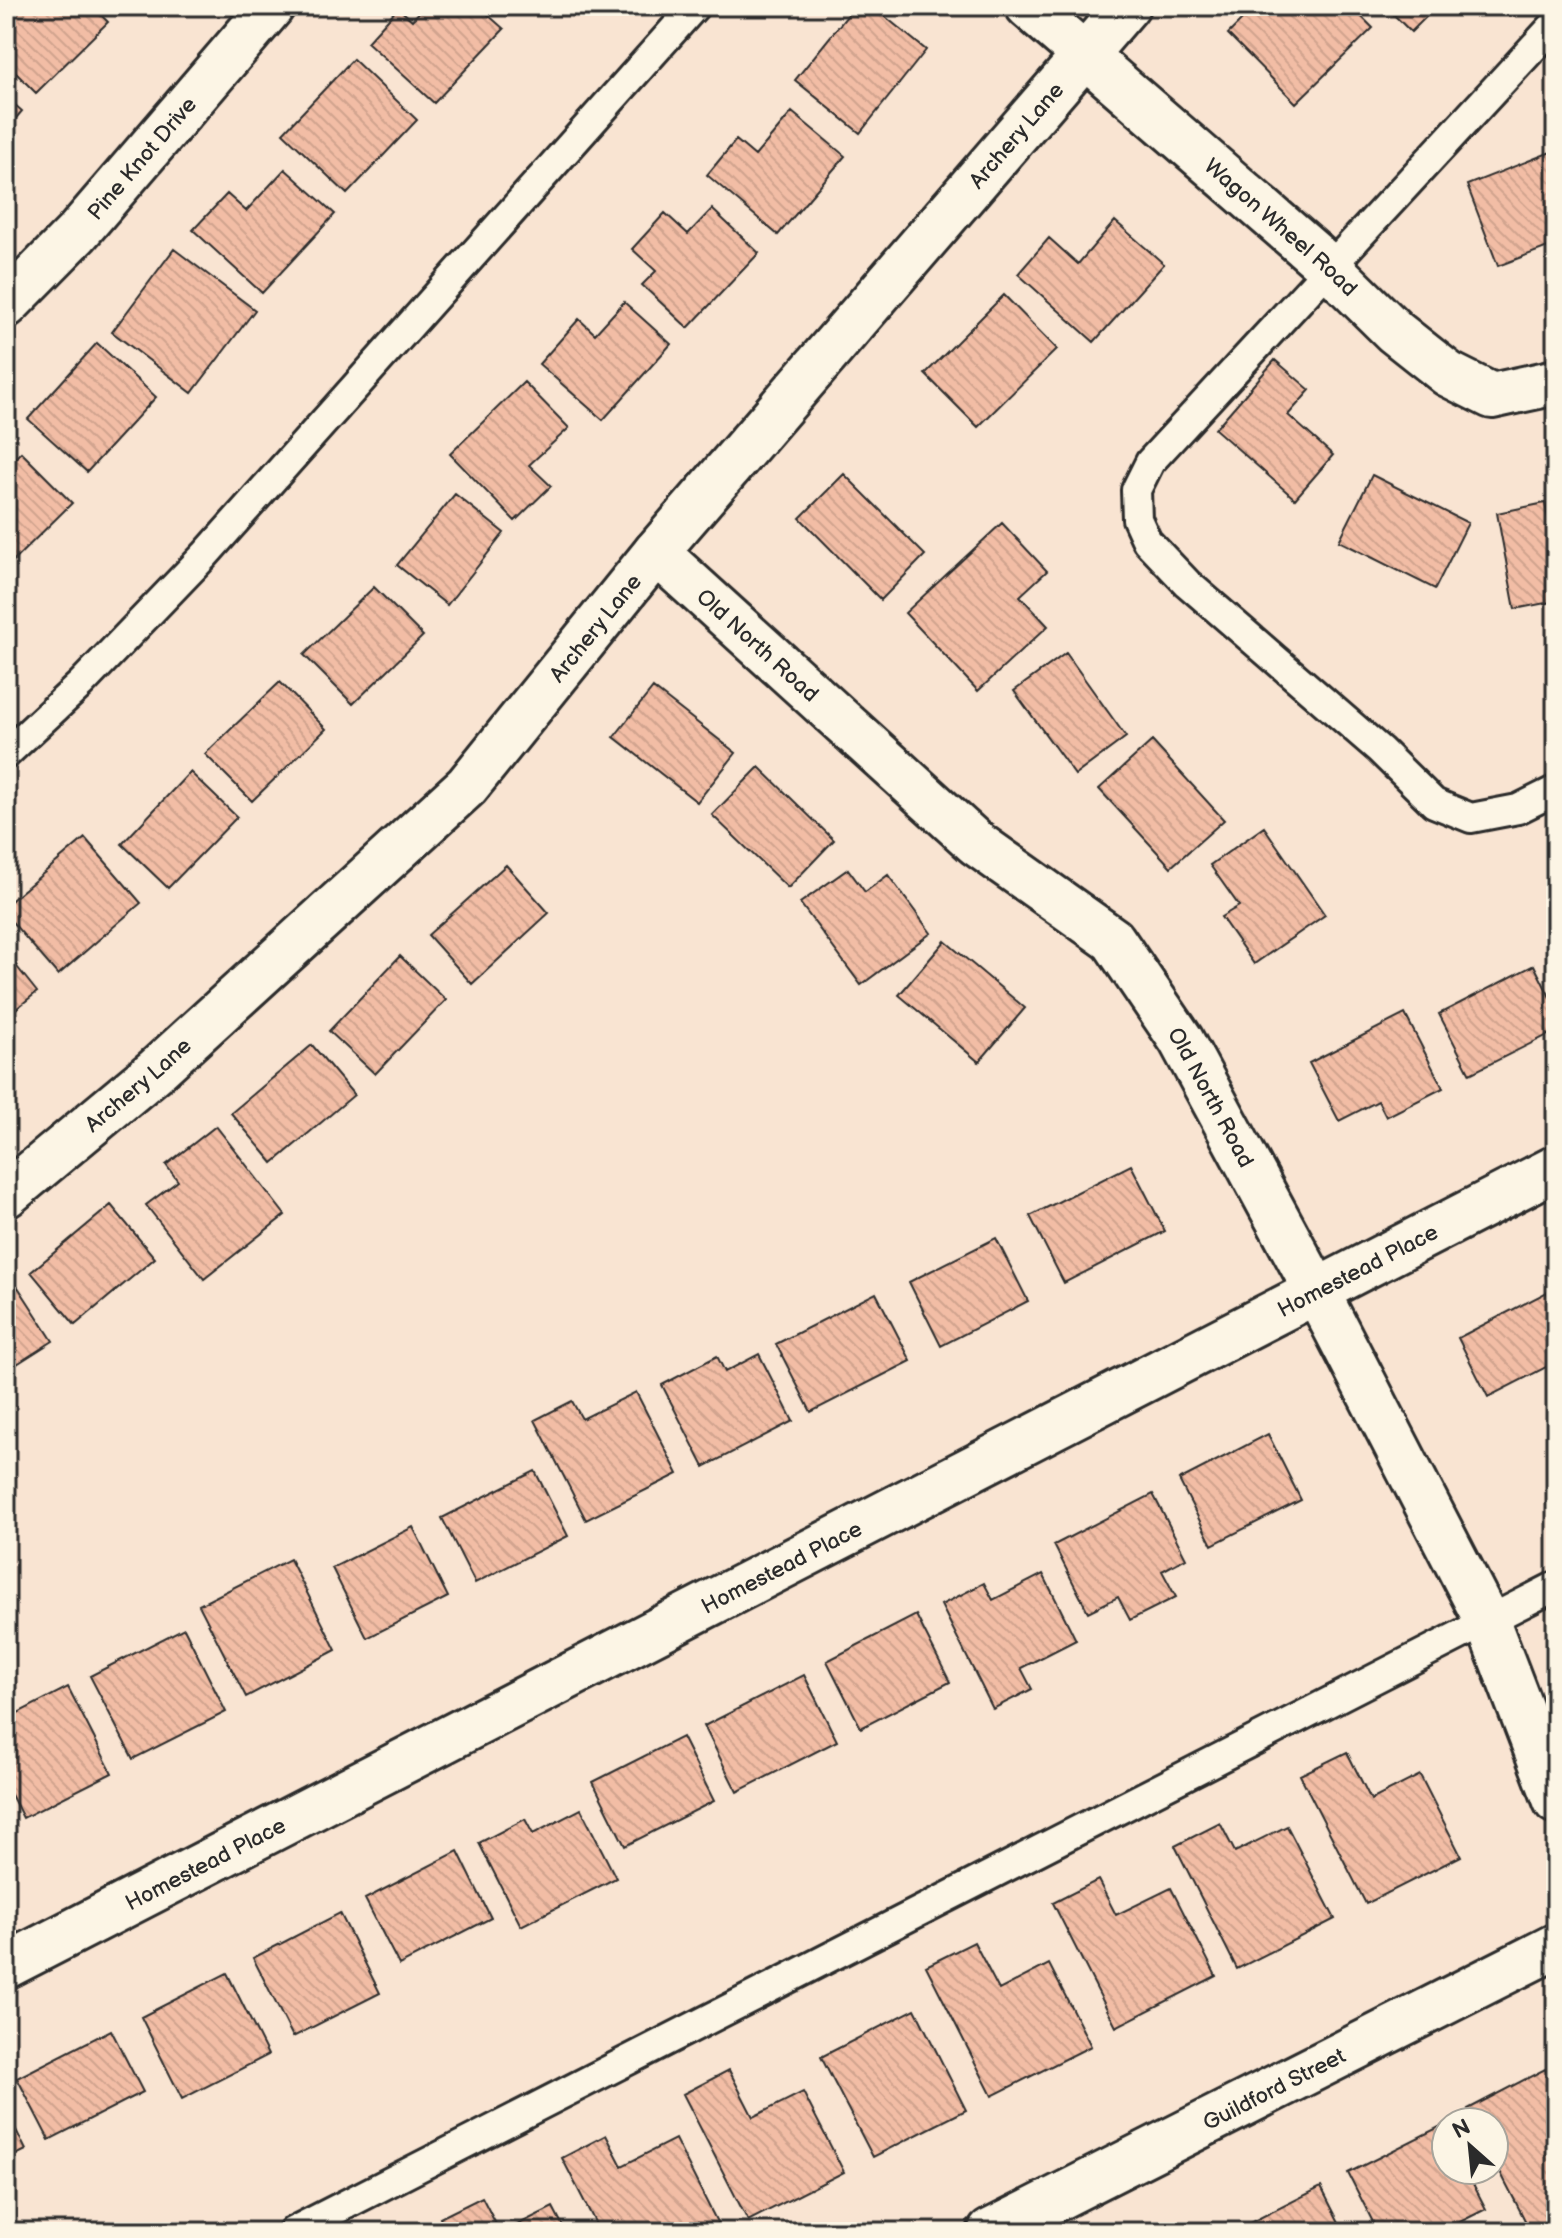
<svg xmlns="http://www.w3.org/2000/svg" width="1562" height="2238" viewBox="0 0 1562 2238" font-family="'Balsamiq Sans',sans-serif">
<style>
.building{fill:url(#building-back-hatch);stroke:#2b2b2b;stroke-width:2}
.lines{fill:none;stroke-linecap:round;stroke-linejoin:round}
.service-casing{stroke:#2b2b2b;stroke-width:34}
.minor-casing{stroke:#2b2b2b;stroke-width:50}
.tertiary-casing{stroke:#2b2b2b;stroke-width:50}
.service{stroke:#fcf5e5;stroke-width:28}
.minor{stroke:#fcf5e5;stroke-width:44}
.tertiary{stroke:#fcf5e5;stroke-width:44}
.labels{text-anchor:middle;stroke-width:6;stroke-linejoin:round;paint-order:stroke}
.street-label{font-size:22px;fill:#2b2b2b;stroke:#fcf5e5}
</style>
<defs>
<pattern id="building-back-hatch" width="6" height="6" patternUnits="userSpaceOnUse" patternTransform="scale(2)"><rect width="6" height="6" fill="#f2bda5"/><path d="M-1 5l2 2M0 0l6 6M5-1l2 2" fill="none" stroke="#d0a38e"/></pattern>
</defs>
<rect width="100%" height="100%" fill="#f9e4d2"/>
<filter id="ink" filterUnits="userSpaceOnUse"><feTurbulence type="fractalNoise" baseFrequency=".0125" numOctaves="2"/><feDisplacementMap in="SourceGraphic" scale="16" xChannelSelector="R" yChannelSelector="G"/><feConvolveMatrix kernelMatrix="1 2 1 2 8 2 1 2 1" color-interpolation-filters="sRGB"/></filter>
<g filter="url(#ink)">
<!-- building -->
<path class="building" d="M 17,6 L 92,6 L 108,22 L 36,93 L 6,63 L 6,16 Z
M 425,6 L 478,6 L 504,29 L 434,103 L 367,42 L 398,8 L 412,20 Z
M 855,6 L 872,6 L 926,50 L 860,133 L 795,80 Z
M 1256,6 L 1351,6 L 1373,28 L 1296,103 L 1228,34 Z
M 1385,6 L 1437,6 L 1411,32 Z
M 353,59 L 417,120 L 347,194 L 283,133 Z
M 6,97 L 22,111 L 6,130 Z
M 792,112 L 845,156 L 778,235 L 707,175 L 736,140 L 755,156 Z
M 1556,150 L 1556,244 L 1498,266 L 1467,185 Z
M 285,169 L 335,214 L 262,293 L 193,230 L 227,194 L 246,211 Z
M 712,209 L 759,253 L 688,328 L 642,285 L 656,271 L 632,249 L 665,213 L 688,234 Z
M 1115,221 L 1164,264 L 1094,342 L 1018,274 L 1049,238 L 1078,264 Z
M 174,249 L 255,310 L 192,393 L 112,332 Z
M 1004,295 L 1057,349 L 978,427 L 925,374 Z
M 624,302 L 671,344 L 603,420 L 539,364 L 579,319 L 595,334 Z
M 97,343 L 156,397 L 87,472 L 28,419 Z
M 1275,360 L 1310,390 L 1288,415 L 1333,455 L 1295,499 L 1215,429 Z
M 524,382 L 569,428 L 529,465 L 551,486 L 515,521 L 450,454 Z
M 21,452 L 72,503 L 6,568 L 6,467 Z
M 844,474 L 925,555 L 881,600 L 800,518 Z
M 1372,475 L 1468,523 L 1435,589 L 1339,541 Z
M 455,494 L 504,533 L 447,605 L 397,565 Z
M 1545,503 L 1549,524 L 1556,522 L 1556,601 L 1515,609 L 1497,513 Z
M 1002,523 L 1047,571 L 1020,596 L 1048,626 L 978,691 L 905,613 Z
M 374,587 L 423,636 L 353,704 L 304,655 Z
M 1066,653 L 1126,737 L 1075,775 L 1014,691 Z
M 280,682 L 326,729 L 252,801 L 205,754 Z
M 653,688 L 736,753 L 697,802 L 614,737 Z
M 1152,741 L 1224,820 L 1171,867 L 1099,789 Z
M 759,767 L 834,840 L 788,888 L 712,815 Z
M 190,772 L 237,817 L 168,888 L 122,844 Z
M 1264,827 L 1325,915 L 1254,964 L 1221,917 L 1239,906 L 1210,865 Z
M 85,838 L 141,903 L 58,975 L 6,915 L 6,905 Z
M 506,865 L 549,913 L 472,984 L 428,935 Z
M 848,869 L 865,892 L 888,875 L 931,933 L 861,985 L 800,903 Z
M 945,941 L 1025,1008 L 979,1062 L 899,995 Z
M 6,953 L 37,992 L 6,1017 Z
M 400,956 L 446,1000 L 375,1074 L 329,1031 Z
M 1534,965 L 1556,1009 L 1556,1031 L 1470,1074 L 1439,1014 Z
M 1405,1014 L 1443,1088 L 1386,1117 L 1378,1101 L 1339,1121 L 1309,1063 Z
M 312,1045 L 354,1095 L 273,1163 L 231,1113 Z
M 216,1126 L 285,1215 L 204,1279 L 146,1205 L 178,1181 L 166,1165 Z
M 1131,1165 L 1165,1231 L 1064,1283 L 1030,1216 Z
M 111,1205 L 155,1258 L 75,1325 L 31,1272 Z
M 996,1238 L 1028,1301 L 941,1346 L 909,1282 Z
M 18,1287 L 53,1341 L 6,1371 L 6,1295 Z
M 1547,1292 L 1556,1310 L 1556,1362 L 1488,1397 L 1458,1338 Z
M 876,1293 L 911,1361 L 811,1412 L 776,1344 Z
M 759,1354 L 793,1421 L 704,1467 L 662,1385 L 717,1356 L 725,1372 Z
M 636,1392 L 678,1474 L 586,1520 L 535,1420 L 572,1401 L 582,1419 Z
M 1268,1434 L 1301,1500 L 1212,1545 L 1179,1480 Z
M 535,1471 L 568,1536 L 475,1583 L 442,1518 Z
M 1153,1494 L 1186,1558 L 1162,1571 L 1176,1597 L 1130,1620 L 1118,1597 L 1088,1612 L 1054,1545 Z
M 413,1527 L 448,1597 L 367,1638 L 332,1568 Z
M 290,1559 L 336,1650 L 246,1697 L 199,1605 Z
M 1043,1574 L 1076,1640 L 1021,1668 L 1032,1689 L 993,1709 L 941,1605 L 984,1583 L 993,1600 Z
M 916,1615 L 950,1682 L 861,1728 L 827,1661 Z
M 184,1628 L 226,1712 L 133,1759 L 90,1676 Z
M 804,1675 L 837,1741 L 737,1792 L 704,1726 Z
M 68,1687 L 112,1773 L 23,1818 L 6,1785 L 6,1719 Z
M 682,1737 L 714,1801 L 625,1846 L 593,1782 Z
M 1347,1752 L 1371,1800 L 1420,1775 L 1461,1856 L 1366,1904 L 1300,1775 Z
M 581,1809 L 616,1878 L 521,1926 L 479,1843 L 525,1819 L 533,1834 Z
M 1220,1823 L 1235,1852 L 1287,1826 L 1335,1919 L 1237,1969 L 1175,1846 Z
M 458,1851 L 491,1918 L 399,1965 L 365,1899 Z
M 1098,1880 L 1116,1915 L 1171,1888 L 1216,1976 L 1116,2027 L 1053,1903 Z
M 340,1913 L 380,1993 L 293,2037 L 253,1958 Z
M 974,1942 L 999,1990 L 1049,1964 L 1091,2046 L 992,2096 L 926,1966 Z
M 227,1973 L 268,2055 L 182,2099 L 141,2017 Z
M 915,2009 L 966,2110 L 873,2157 L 821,2057 Z
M 111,2030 L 143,2092 L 49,2140 L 17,2078 Z
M 1545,2069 L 1556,2092 L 1556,2228 L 1548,2232 L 1531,2232 L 1494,2160 L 1494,2122 L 1475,2122 L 1468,2109 Z
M 729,2070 L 753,2117 L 803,2092 L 844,2172 L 748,2221 L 683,2094 Z
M 6,2110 L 26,2150 L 6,2160 Z
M 1443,2125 L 1446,2130 L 1446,2170 L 1466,2170 L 1486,2209 L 1440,2232 L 1378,2232 L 1348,2173 Z
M 606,2135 L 622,2166 L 675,2139 L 722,2232 L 600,2232 L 562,2158 Z
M 1321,2187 L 1344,2232 L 1232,2232 Z
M 482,2197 L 500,2232 L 447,2232 L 440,2218 Z
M 553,2207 L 566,2232 L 503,2232 Z"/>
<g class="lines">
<defs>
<path id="service" d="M 1556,23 L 1150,462 L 1136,490 L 1137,519 L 1147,541 L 1187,583 L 1380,750 L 1434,803 L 1471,818 L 1518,809 L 1556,790
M 6,754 L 81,684 L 205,555 L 695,6
M 292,2232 L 1556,1586"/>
<g id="minor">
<path id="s1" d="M 6,305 L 77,233 L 272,6"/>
<path id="s2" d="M 656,552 L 976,843 L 1113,940 L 1181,1040 L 1317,1292 L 1487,1621 L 1556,1801"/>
<path id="s3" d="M 6,1195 L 155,1071 L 467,786 L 656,552 L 1127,6"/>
<path id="s4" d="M 990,2232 L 1556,1946"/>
</g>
<g id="tertiary">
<path id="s5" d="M 1028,6 L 1330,268 L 1395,332 L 1448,374 L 1492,396 L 1556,382"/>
<path id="s6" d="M 6,1966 L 1556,1168"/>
</g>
</defs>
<!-- service casing -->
<use href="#service" class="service-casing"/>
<!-- minor casing -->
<use href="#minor" class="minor-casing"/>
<!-- tertiary casing -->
<use href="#tertiary" class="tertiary-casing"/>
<!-- service -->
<use href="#service" class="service"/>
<!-- minor -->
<use href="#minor" class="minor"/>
<!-- tertiary -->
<use href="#tertiary" class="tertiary"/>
</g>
</g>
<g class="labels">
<!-- street labels -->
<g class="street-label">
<text dy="8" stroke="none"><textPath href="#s3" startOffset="1468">Archery Lane</textPath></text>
<text dy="8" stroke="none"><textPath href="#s1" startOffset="200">Pine Knot Drive</textPath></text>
<text dy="8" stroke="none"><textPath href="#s5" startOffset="336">Wagon Wheel Road</textPath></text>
<text dy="8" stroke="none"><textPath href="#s3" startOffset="820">Archery Lane</textPath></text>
<text dy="8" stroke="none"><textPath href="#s2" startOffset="138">Old North Road</textPath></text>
<text dy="8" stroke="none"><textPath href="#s3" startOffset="172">Archery Lane</textPath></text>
<text dy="8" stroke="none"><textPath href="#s2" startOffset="786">Old North Road</textPath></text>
<text dy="8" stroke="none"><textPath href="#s6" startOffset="1520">Homestead Place</textPath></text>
<text dy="8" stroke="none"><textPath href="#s6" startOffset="872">Homestead Place</textPath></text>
<text dy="8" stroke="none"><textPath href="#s6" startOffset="224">Homestead Place</textPath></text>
<text dy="8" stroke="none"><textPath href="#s4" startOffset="318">Guildford Street</textPath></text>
</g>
</g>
<!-- margin -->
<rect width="1562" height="2238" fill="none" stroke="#fcf5e5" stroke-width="32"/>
<rect x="16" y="16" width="1530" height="2206" fill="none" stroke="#2b2b2b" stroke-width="3" filter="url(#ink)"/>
<!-- north arrow -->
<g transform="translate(1470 2146) rotate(333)"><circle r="38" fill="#fcf5e5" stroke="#a8a49b" stroke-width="2"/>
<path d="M0-6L14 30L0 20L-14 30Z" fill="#2b2b2b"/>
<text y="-12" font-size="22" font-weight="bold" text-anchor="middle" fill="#2b2b2b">N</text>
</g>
</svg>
